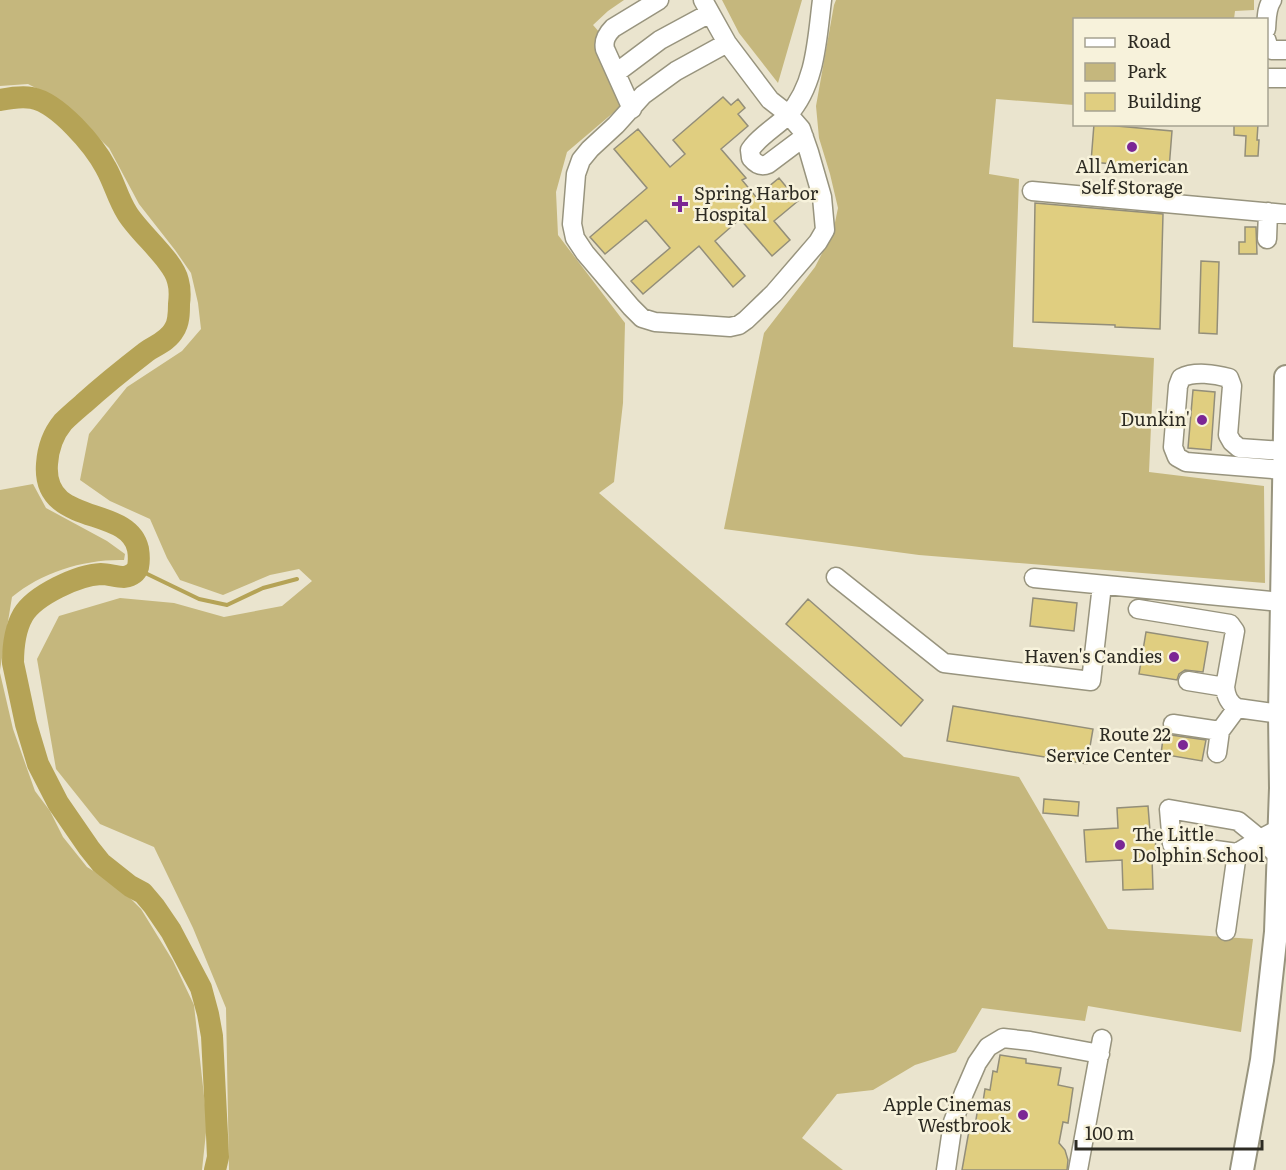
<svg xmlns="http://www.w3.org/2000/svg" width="1286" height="1170" viewBox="0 0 1286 1170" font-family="Literata,serif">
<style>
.green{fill:#c5b77d}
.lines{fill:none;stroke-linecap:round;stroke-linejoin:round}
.stream{stroke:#b5a356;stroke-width:4}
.river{stroke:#b5a356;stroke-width:22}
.building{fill:#e0ce80;stroke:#938e79;stroke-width:1.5}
.minor-casing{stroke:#98947e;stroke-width:21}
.major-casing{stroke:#98947e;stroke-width:26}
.minor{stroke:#fff;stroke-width:18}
.major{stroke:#fff;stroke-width:22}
.poi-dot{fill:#7b2695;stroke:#f7f2db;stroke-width:2}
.labels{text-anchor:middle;stroke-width:5;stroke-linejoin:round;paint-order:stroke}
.poi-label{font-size:18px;fill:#2d2b23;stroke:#f7f2db;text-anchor:end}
</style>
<rect width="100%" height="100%" fill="#eae4ce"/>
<!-- green -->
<path class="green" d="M 0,0 L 624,0 L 608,11 L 593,25 L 600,33 L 596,40 L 596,50 L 620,107 L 567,152 L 556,192 L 558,235 L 625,323 L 623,403 L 614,482 L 599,493 L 904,757 L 1019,777 L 1108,929 L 1253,939 L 1241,1032 L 1088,1006 L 1085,1021 L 982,1008 L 956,1052 L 915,1065 L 873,1090 L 837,1094 L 802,1138 L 843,1170 L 229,1170 L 226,1008 L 193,928 L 154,847 L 100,824 L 56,769 L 37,659 L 59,616 L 120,598 L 174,603 L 224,617 L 282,606 L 312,581 L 299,569 L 270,575 L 223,595 L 180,580 L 167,558 L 150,519 L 110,501 L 80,480 L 89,434 L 127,387 L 182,351 L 201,329 L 198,303 L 191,273 L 175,250 L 139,204 L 109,148 L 61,101 L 28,84 L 0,86 Z
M 722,0 L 802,0 L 778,83 L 739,33 Z
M 836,0 L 1254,0 L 1254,10 L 1235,11 L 1234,19 L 1074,20 L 1074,105 L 996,99 L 989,174 L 1019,179 L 1013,347 L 1154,358 L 1149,472 L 1264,486 L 1265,583 L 919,555 L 724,529 L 764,333 L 815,267 L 833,232 L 838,208 L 830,174 L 819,138 L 816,106 L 834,5 Z
M 33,484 L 46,508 L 107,541 L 125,554 L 124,560 C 85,559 42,572 12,597 L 0,670 L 0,490 Z
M 0,673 L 13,729 L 35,791 L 50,811 L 63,837 L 87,867 L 118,886 L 141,909 L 173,961 L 194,1005 L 207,1123 L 202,1170 L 0,1170 Z"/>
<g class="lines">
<!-- stream -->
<path class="stream" d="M 137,569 L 199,599 L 227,605 L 263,588 L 297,579"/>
<!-- river -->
<path class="river" d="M 0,100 C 10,98 21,96 32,98 C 58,103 94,145 106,168 C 114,182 118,199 127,213 C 139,233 174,261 178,281 C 180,288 180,296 179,304 C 179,312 179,323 174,330 C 168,341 156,345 146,352 C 124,369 103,386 83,404 C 76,410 69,416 63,422 C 53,434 48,449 47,464 C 42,528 128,504 138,549 C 139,555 139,562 138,567 C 136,573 130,576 124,577 C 116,577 109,574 101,574 C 78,575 35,595 23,615 C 15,629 13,648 13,663 L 26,724 L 38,764 L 58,803 L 89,848 L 101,863 L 130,886 L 143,893 L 154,906 L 171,931 L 201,988 L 208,1014 L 212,1036 L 217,1135 L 218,1157 L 215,1170"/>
</g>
<!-- building -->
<path class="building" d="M 723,97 L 731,105 L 738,99 L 745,108 L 738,114 L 748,126 L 721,149 L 746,178 L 742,180 L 756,197 L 779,178 L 798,201 L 774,221 L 790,240 L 772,256 L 740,219 L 715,241 L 745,276 L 733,287 L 699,246 L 643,294 L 631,281 L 670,248 L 646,220 L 605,254 L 590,237 L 647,188 L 614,149 L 638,129 L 670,167 L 685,154 L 673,140 Z
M 1094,124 L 1172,131 L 1169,169 L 1091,162 Z
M 1234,124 L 1258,124 L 1257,140 L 1259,140 L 1258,156 L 1245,156 L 1246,136 L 1234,135 Z
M 1035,203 L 1163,214 L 1160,329 L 1115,327 L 1115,325 L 1033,322 Z
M 1245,227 L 1256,227 L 1257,254 L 1239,254 L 1239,242 L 1245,242 Z
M 1201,261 L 1219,262 L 1217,334 L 1199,333 Z
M 1193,390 L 1215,392 L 1211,450 L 1188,448 Z
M 1033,598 L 1077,603 L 1074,631 L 1030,626 Z
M 808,599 L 923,700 L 901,726 L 786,624 Z
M 1146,632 L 1208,642 L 1203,672 L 1185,670 L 1179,674 L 1177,680 L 1139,674 Z
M 953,706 L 1093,729 L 1087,764 L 947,741 Z
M 1164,731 L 1171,735 L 1206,740 L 1202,761 L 1161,754 Z
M 1044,799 L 1079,802 L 1078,816 L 1043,813 Z
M 1148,806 L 1150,831 L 1155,830 L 1156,858 L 1152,858 L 1153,889 L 1123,890 L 1122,860 L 1086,862 L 1084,830 L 1118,828 L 1117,808 Z
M 1000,1055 L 1026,1059 L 1026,1063 L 1061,1068 L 1058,1085 L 1073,1088 L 1068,1123 L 1063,1122 L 1059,1143 L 1065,1150 L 1068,1160 L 1067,1170 L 962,1170 L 970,1125 L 975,1126 L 978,1107 L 982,1108 L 985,1089 L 990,1090 L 993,1071 L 997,1072 Z"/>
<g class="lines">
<defs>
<path id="minor" d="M 703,0 L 727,43 L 770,100 L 788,114 L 801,129 L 809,152 L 822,197 L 825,230 L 818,242 L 774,293 L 746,320 L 739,325 L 730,327 L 702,325 L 655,322 L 642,318 L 631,307 L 585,253 L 575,238 L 572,224 L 576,174 L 581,160 L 590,149 L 616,125 L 643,95 L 676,71 L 727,43
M 1266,29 C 1267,18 1266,9 1272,0
M 1266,39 L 1268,45 L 1272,50 L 1286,50
M 616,73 L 660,40 L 710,13
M 1266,78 L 1286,78
M 632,109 L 605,49 C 603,40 607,34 613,28 L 659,0
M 804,137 L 768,164 C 761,167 756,164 751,158 L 750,150 L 753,146 C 763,134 777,126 788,115 C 816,84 817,39 822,0
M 1032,191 L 1286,214
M 1267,239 L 1268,212
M 1284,470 L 1186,462 L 1177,457 L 1173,447 L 1178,386 L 1181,378 C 1194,371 1215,374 1229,378 L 1232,386 L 1228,435 L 1232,442 L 1239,448 L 1284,451
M 836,577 L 944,663 L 1091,681 L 1102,585
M 1034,578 L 1281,602
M 1138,609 L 1230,624 L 1235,631 L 1225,687 C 1226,697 1229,703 1237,708 L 1280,714
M 1188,681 L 1225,687
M 1173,724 L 1220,731 L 1237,708
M 1217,753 L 1220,731
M 1279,856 L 1260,839 L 1237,853 L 1172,844 L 1169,809 L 1238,821 L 1260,839 L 1279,829
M 1226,931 L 1237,853
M 946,1170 L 953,1122 L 964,1093 L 977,1063 L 988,1047 L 1003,1038 L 1030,1041 L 1100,1054
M 1078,1170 L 1102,1039"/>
<path id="major" d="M 1242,1170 L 1262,1060 L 1276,932 L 1281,788 L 1280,714 L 1286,377"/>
</defs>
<!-- minor casing -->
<use href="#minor" class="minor-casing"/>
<!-- major casing -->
<use href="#major" class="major-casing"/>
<!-- minor -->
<use href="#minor" class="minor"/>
<!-- major -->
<use href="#major" class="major"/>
</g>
<!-- markers -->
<g class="poi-dot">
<circle cx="1132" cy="147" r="6"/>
<path d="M677 195h6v6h6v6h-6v6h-6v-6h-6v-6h6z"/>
<circle cx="1202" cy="420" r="6"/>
<circle cx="1174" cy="657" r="6"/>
<circle cx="1183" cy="745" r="6"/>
<circle cx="1120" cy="845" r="6"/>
<circle cx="1023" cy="1115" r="6"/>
</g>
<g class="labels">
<!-- poi labels -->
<g class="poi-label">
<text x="1132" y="173" text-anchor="middle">All American<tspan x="1132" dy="21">Self Storage</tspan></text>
<text x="694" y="200" text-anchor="start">Spring Harbor<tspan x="694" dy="21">Hospital</tspan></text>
<text x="1190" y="426">Dunkin'</text>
<text x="1162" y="663">Haven's Candies</text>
<text x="1171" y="741">Route 22<tspan x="1171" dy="21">Service Center</tspan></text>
<text x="1132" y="841" text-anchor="start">The Little<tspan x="1132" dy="21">Dolphin School</tspan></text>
<text x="1011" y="1111">Apple Cinemas<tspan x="1011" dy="21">Westbrook</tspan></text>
</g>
</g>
<!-- legend -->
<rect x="1073" y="18" width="195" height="108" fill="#f7f2db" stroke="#a6a291" stroke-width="1.5"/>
<rect x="1085" y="38" width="30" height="9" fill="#ffffff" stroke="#a6a291" stroke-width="1.5"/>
<text x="1127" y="48" font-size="18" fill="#2d2b23">Road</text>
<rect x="1085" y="63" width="30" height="18" fill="#c5b77d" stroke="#a6a291" stroke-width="1.5"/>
<text x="1127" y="78" font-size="18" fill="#2d2b23">Park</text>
<rect x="1085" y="93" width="30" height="18" fill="#e0ce80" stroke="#a6a291" stroke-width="1.5"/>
<text x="1127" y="108" font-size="18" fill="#2d2b23">Building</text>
<!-- scale -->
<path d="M1076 1140v9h186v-9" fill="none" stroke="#2d2b23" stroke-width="3"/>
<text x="1085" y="1140" font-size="18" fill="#2d2b23" stroke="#f7f2db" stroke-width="4.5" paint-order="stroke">100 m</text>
</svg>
